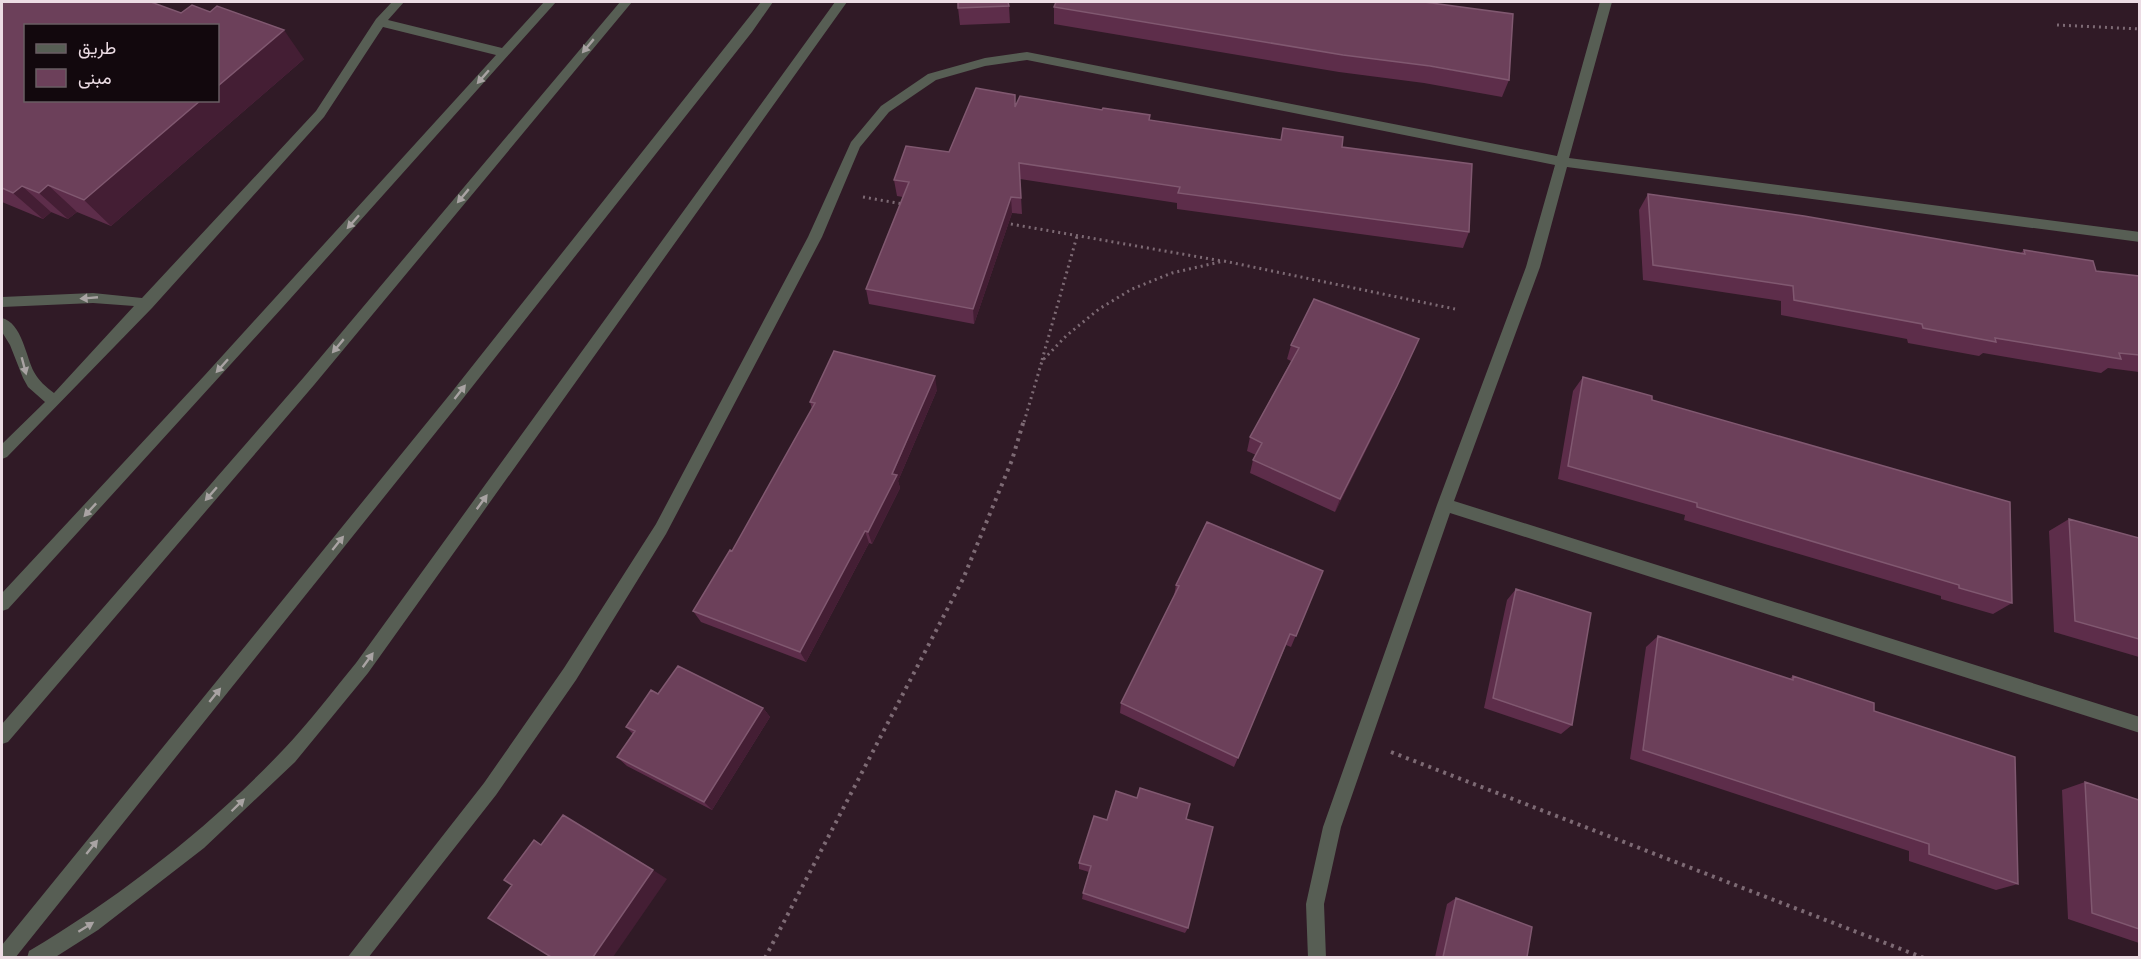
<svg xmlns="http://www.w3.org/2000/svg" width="2141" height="959" viewBox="0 0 2141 959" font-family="'Varela Round',Vazirmatn,sans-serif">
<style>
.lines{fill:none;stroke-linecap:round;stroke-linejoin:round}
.path-far1{stroke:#7d6a74;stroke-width:3;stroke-dasharray:2 4;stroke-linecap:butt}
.path{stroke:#7d6a74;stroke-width:4;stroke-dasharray:3 5;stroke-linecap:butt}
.minor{fill:#575e54;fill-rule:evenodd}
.tertiary{fill:#575e54;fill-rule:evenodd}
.wall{fill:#5d2d4a}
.shaded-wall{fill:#441e34}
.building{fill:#6c405a;stroke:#805870;stroke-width:1.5}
.oneway{fill:#a9a3a3}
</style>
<rect width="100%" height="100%" fill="#301a26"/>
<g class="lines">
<!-- path-far1 -->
<path class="path-far1" d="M 2057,25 L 2140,29
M 863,197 L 903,204
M 1005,223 L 1222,261
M 1042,360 L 1077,236
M 1024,422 L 1042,361 L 1066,336 L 1099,309 L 1132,289 L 1172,273 L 1224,261 L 1455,309"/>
<!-- path -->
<path class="path" d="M 1391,752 L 1924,958
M 765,958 L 963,579 L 1012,460 L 1024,420"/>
<!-- minor -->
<path class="minor" d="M 392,2 L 404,2 L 388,20 L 502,48 L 544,2 L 556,2 L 282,308 L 8,609 L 2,611 L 2,593 L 204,376 L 496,55 L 383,27 L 324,117 L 152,308 L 7,457 L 2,459 L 2,444 L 45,402 L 28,387 L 23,378 L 10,345 L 2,332 L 2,318 C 22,323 26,357 34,372 C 39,381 46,387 54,393 L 134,306 L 93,303 L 2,307 L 2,297 L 93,293 L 142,298 L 316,111 L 376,19 Z
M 835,2 L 847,2 L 368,673 L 295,762 L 204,848 L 98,930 L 54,958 L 27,958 L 29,951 C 121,896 209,828 283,750 C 309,723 332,692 356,663 Z
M 1600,2 L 1612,2 L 1569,158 L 2140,232 L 2140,242 L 1567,167 L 1540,267 L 1454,501 L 2140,717 L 2140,733 L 1450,513 L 1341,827 L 1324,904 L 1326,958 L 1308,958 L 1306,904 L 1323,827 L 1437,505 L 1526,267 L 1555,165 L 1027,60 L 985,66 L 936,80 L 889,112 L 860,147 L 822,237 L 666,534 L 576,680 L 496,795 L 368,958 L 347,958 L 484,783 L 564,668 L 656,524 L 808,237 L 851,142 L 881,106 L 928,74 L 985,58 L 1027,52 L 1557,156 Z"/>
<!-- tertiary -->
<path class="tertiary" d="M 620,2 L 632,2 L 314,385 L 8,742 L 2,744 L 2,724 L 304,377 Z
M 761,2 L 773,2 L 752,32 L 461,401 L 15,958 L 2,958 L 2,945 L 451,393 Z"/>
</g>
<!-- wall -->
<path class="wall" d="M 2,2 L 304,59 L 111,226 L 77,212 L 68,219 L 51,212 L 43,219 L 2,202 Z
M 1056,2 L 1509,80 L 1502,97 L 1424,83 L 1339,72 L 1054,24 L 1054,7 Z
M 1009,6 L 1010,23 L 960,25 L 958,8 Z
M 1102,110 L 1150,115 L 1150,120 L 1281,140 L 1342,147 L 1469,232 L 1463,248 L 1177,209 L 1177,203 L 1020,179 L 1022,214 L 1012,213 L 974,324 L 869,304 L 866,289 L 903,197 L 897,196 L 894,180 L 949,152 Z
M 1648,194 L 2020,254 L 2024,250 L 2096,271 L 2139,276 L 2139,372 L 2108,368 L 2101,373 L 1983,353 L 1979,356 L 1908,343 L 1907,339 L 1781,315 L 1781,301 L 1643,280 L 1639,210 Z
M 1314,299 L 1391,400 L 1335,512 L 1250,473 L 1253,460 L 1256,455 L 1247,451 L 1250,437 L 1291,361 L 1287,359 L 1291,345 Z
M 1583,377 L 1652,400 L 2012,603 L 1993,614 L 1941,599 L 1941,596 L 1684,520 L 1685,515 L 1558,479 L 1573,391 Z
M 937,390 L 898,481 L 900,488 L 872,544 L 869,543 L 806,662 L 701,622 L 693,611 L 732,551 L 812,409 L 810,402 Z
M 2069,519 L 2139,538 L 2139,657 L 2054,632 L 2049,531 Z
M 1323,571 L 1291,647 L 1286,645 L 1234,767 L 1120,713 L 1121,703 L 1174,596 L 1176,585 Z
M 1516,589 L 1572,725 L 1561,734 L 1484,708 L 1507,600 Z
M 1658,636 L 1789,679 L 1793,676 L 1874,711 L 2018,884 L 1996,890 L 1909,861 L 1909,851 L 1630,759 L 1646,647 Z
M 658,694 L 763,708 L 770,717 L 712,810 L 627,766 L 617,757 L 633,734 L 626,727 Z
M 2085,782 L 2139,800 L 2139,943 L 2068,919 L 2062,790 Z
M 1186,819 L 1188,928 L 1185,933 L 1082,899 L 1083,893 L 1089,872 L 1079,869 L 1079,863 L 1107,820 Z
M 1456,898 L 1527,957 L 1435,957 L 1447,904 Z"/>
<!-- shaded-wall -->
<path class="shaded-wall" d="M 284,30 L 304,59 L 111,226 L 84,200 L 201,100 L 218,100 L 218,86 Z
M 48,185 L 77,212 L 68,219 L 39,193 Z
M 22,186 L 51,212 L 43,219 L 13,193 Z
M 1011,197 L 1012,213 L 974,324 L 973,309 Z
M 1419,339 L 1391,400 L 1335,512 L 1340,499 Z
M 935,376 L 937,390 L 898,481 L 900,488 L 872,544 L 868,532 Z
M 865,531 L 869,543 L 806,662 L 800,652 Z
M 763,708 L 770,717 L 712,810 L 704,802 Z
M 653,870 L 667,879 L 613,957 L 593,957 Z"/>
<!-- building -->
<path class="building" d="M 2,2 L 151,2 L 181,13 L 192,5 L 210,12 L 217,6 L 284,30 L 218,86 L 218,26 L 26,26 L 26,100 L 201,100 L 84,200 L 48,185 L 39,193 L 22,186 L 13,193 L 2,188 Z
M 958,2 L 1008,2 L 1009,6 L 958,8 Z
M 1056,2 L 1424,2 L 1513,14 L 1509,80 L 1430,66 L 1343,55 L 1054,7 Z
M 976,88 L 1015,95 L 1015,107 L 1020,96 L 1102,110 L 1103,108 L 1150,115 L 1149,120 L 1281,140 L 1283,128 L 1343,137 L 1342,147 L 1472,164 L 1469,232 L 1178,193 L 1180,187 L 1019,163 L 1021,198 L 1011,197 L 973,309 L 866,289 L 909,182 L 894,180 L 906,146 L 949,152 Z
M 1648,194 L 1804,216 L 2025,254 L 2024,250 L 2093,261 L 2096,271 L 2139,276 L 2139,355 L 2119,353 L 2121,359 L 1995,338 L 1996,342 L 1923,328 L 1922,324 L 1794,300 L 1793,286 L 1653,265 Z
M 1314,299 L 1419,339 L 1397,386 L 1340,499 L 1253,460 L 1262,443 L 1250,437 L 1299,348 L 1291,345 Z
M 834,351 L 935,376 L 892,474 L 897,475 L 868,532 L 865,531 L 800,652 L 693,611 L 730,550 L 732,551 L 815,403 L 810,402 Z
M 1583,377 L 1652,396 L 1652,400 L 2010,502 L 2012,603 L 1959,588 L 1959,585 L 1697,507 L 1697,503 L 1568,466 Z
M 2069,519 L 2139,538 L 2139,639 L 2075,621 Z
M 1207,522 L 1323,571 L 1296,636 L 1290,634 L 1238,758 L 1121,703 L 1179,586 L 1176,585 Z
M 1516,589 L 1591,613 L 1572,725 L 1493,698 Z
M 1658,636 L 1793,680 L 1793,676 L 1874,703 L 1874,711 L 2015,757 L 2018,884 L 1929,854 L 1929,844 L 1643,750 Z
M 678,666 L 763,708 L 704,802 L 617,757 L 635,731 L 626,727 L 651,690 L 658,694 Z
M 2085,782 L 2139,800 L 2139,929 L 2092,913 Z
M 1140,788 L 1190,804 L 1186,819 L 1213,827 L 1188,928 L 1083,893 L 1091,866 L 1079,863 L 1094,816 L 1107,820 L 1116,791 L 1137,798 Z
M 563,815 L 653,870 L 593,957 L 551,957 L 488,918 L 512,885 L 504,880 L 534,840 L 541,845 Z
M 1456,898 L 1532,927 L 1527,957 L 1443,957 Z"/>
<!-- one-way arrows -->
<defs><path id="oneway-solid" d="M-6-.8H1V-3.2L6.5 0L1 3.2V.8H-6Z" transform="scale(1.5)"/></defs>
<g class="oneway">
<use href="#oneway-solid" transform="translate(588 46) rotate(130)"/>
<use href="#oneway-solid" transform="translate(483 77) rotate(131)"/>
<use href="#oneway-solid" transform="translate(463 196) rotate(130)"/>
<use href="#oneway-solid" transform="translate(353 222) rotate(132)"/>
<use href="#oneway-solid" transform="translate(89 298) rotate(175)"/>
<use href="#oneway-solid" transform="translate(338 346) rotate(130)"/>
<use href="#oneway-solid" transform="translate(24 366) rotate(75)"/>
<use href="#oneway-solid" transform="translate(222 366) rotate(132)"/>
<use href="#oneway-solid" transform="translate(460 392) rotate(-52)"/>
<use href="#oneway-solid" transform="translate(211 494) rotate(131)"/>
<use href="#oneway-solid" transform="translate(482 502) rotate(-54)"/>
<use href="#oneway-solid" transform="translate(90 510) rotate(133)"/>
<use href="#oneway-solid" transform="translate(338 543) rotate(-51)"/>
<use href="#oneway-solid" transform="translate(368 660) rotate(-54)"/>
<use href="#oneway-solid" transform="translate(215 695) rotate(-51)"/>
<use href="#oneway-solid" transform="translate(238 805) rotate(-44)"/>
<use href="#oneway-solid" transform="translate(92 847) rotate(-51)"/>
<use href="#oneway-solid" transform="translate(86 927) rotate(-32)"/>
</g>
<!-- border -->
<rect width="2141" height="959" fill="none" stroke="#ecdce4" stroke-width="6"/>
<!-- legend -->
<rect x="24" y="24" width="195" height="78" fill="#12080d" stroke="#695d63" stroke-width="1.5"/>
<rect x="36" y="44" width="30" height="9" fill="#575e54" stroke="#695d63" stroke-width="1.5"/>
<text x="78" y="54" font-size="18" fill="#ecdce4">طريق</text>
<rect x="36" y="69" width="30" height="18" fill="#6c405a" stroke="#695d63" stroke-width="1.5"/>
<text x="78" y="84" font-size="18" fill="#ecdce4">مبنى</text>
</svg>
